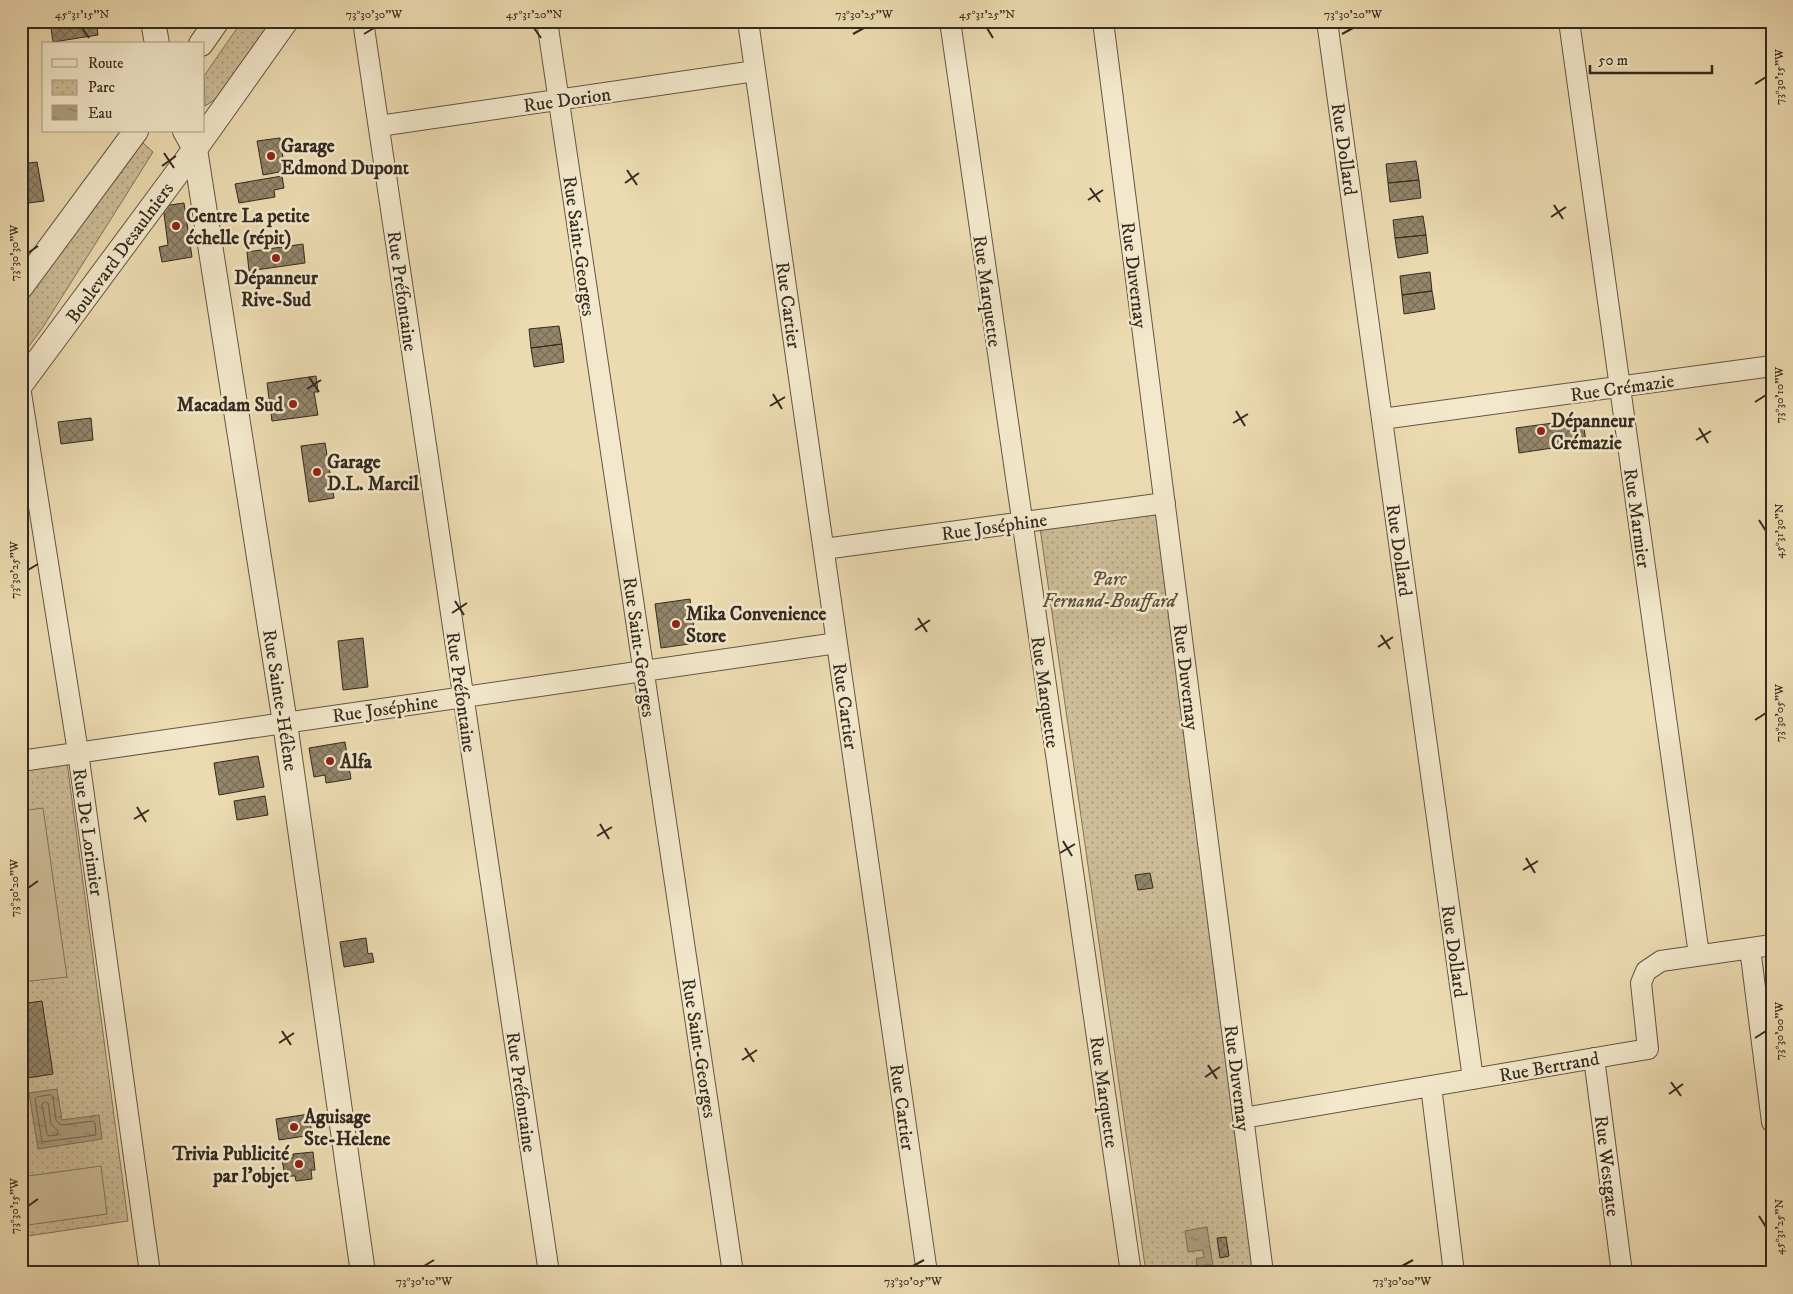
<svg xmlns="http://www.w3.org/2000/svg" width="1793" height="1294" viewBox="0 0 1793 1294" font-family="'IM FELL DW Pica',serif">
<style>
.park{fill:url(#park-dots);stroke:#80745c}
.garden{fill:#cdbd98;stroke:#80745c}
.water{fill:url(#water-ripples);stroke:#7d705a}
.lines{fill:none;stroke-linecap:round;stroke-linejoin:round}
.shore{stroke:#706450;stroke-width:1}
.building{fill:url(#building-cross-hatch);stroke:#342a20}
.minor-casing{stroke:#625644;stroke-width:22}
.tertiary-casing{stroke:#625644;stroke-width:26}
.minor{stroke:#f3e8cc;stroke-width:20}
.tertiary{stroke:#f3e8cc;stroke-width:24}
.ticks{fill:none;stroke:#342a20;stroke-width:2}
.poi-dot{fill:#8f2418;stroke:#f3e8cc;stroke-width:2}
.labels{text-anchor:middle;stroke-width:5;stroke-linejoin:round;paint-order:stroke}
.street-label{font-size:19px;fill:#342a20;stroke:#f3e8cc}
.poi-label{font-size:19px;font-weight:bold;fill:#342a20;stroke:#f3e8cc;text-anchor:start}
.park-label{font-size:19px;font-style:italic;fill:#5a4f3e;stroke:#f3e8cc}
.neatline{fill:none;stroke:#342a20;stroke-width:2}
.ticks-label{font-size:12px;text-anchor:middle;fill:#342a20}
</style>
<defs>
<pattern id="park-dots" width="8" height="8" patternUnits="userSpaceOnUse" patternTransform="scale(1.25)"><rect width="8" height="8" fill="#cdbd98"/><path d="M2 2h.1M6 6h.1" fill="none" stroke="#a79a7c" stroke-width="1.8" stroke-linecap="round"/></pattern>
<pattern id="water-ripples" width="26" height="14" patternUnits="userSpaceOnUse" patternTransform="scale(1.25)"><rect width="26" height="14" fill="#ad9f80"/><path d="M2 4q2-2 4 0t4 0M15 11q2-2 4 0t4 0" fill="none" stroke="#8e8268"/></pattern>
<pattern id="building-cross-hatch" width="8" height="8" patternUnits="userSpaceOnUse" patternTransform="scale(1.25)"><rect width="8" height="8" fill="#94866b"/><path d="M0 0l8 8M0 8l8-8" fill="none" stroke="#7a6e58"/></pattern>
</defs>
<rect width="100%" height="100%" fill="#ecdbb1"/>
<filter id="stains"><feTurbulence type="fractalNoise" baseFrequency=".004" numOctaves="4"/><feColorMatrix values="0 0 0 0 .2 0 0 0 0 .09 0 0 0 0 .02 0 0 0 .5 -.17"/></filter>
<radialGradient id="worn" r=".72"><stop offset=".6" stop-color="#630" stop-opacity="0"/><stop offset="1" stop-color="#630" stop-opacity=".3"/></radialGradient>
<!-- park -->
<path class="park" d="M 242,21 L 273,21 L 217,98 L 205,106 L 204,76 Z
M 142,142 L 153,152 L 43,327 L 21,357 L 21,304 Z
M 1160,509 L 1257,1273 L 1146,1273 L 1039,521 Z
M 67,762 L 128,1221 L 21,1237 L 21,769 Z"/>
<!-- garden -->
<path class="garden" d="M 43,808 L 67,977 L 21,982 L 21,811 Z
M 101,1166 L 107,1214 L 21,1226 L 21,1177 Z"/>
<!-- water -->
<path class="water" d="M 57,1089 L 62,1120 L 99,1115 L 102,1139 L 38,1149 L 29,1093 Z
M 1207,1227 L 1214,1272 L 1198,1273 L 1196,1259 L 1204,1257 L 1203,1250 L 1188,1252 L 1185,1231 Z"/>
<g class="lines">
<!-- shore -->
<path class="shore" d="M 51,1095 L 53,1097 L 56,1120 L 59,1124 L 63,1125 L 93,1121 L 95,1123 L 96,1135 L 42,1142 L 35,1099 L 37,1097 Z
M 44,1102 L 48,1103 L 51,1124 L 58,1131 L 57,1135 L 49,1136 L 47,1134 L 42,1105 Z"/>
</g>
<!-- building -->
<path class="building" d="M 50,21 L 96,21 L 98,35 L 53,42 Z
M 280,138 L 285,171 L 263,175 L 257,141 Z
M 1416,161 L 1419,180 L 1388,183 L 1386,164 Z
M 37,162 L 44,201 L 21,204 L 21,164 Z
M 282,176 L 284,188 L 274,190 L 275,197 L 239,203 L 235,184 Z
M 1419,180 L 1421,198 L 1390,202 L 1388,183 Z
M 184,203 L 192,257 L 162,262 L 159,247 L 168,245 L 163,206 Z
M 1423,216 L 1426,235 L 1395,238 L 1393,220 Z
M 1426,235 L 1428,253 L 1398,258 L 1395,238 Z
M 303,244 L 305,263 L 249,271 L 247,252 Z
M 1430,272 L 1432,291 L 1402,295 L 1400,276 Z
M 1432,291 L 1435,309 L 1404,314 L 1402,295 Z
M 559,326 L 562,344 L 531,348 L 529,329 Z
M 562,344 L 564,362 L 534,367 L 531,348 Z
M 316,376 L 318,392 L 314,392 L 318,415 L 272,421 L 267,383 Z
M 91,418 L 93,440 L 61,444 L 58,422 Z
M 1583,419 L 1586,443 L 1519,453 L 1516,428 Z
M 325,443 L 334,498 L 309,502 L 301,446 Z
M 690,599 L 696,643 L 661,648 L 655,604 Z
M 363,638 L 368,687 L 343,690 L 338,641 Z
M 345,742 L 351,779 L 326,783 L 325,775 L 314,777 L 309,748 Z
M 258,756 L 264,787 L 219,795 L 214,763 Z
M 265,796 L 268,815 L 237,820 L 234,801 Z
M 1150,873 L 1153,888 L 1138,890 L 1135,875 Z
M 366,938 L 368,954 L 372,953 L 374,962 L 344,967 L 340,942 Z
M 42,1001 L 53,1074 L 21,1079 L 21,1004 Z
M 309,1114 L 312,1135 L 279,1140 L 276,1119 Z
M 313,1152 L 315,1170 L 311,1170 L 312,1179 L 296,1181 L 295,1176 L 289,1176 L 288,1170 L 284,1171 L 282,1159 L 293,1158 L 293,1154 Z
M 1226,1237 L 1229,1256 L 1220,1258 L 1217,1238 Z"/>
<g class="lines">
<defs>
<path id="minor" d="M 363,21 L 549,1273
M 547,21 L 733,1273
M 748,21 L 927,1273
M 950,21 L 1131,1273
M 1103,21 L 1263,1273
M 1327,21 L 1473,1079
M 1569,21 L 1699,955
M 379,126 L 755,71
M 21,393 L 78,752 L 150,1273
M 1382,419 L 1772,366
M 824,549 L 1165,503
M 21,761 L 837,643
M 1750,948 L 1772,1122
M 1594,1058 L 1622,1273
M 1431,1086 L 1454,1273
M 1243,1118 L 1648,1049 L 1641,983 L 1646,971 L 1661,961 L 1772,945"/>
<path id="tertiary" d="M 153,21 L 157,44
M 201,44 L 217,21
M 185,131 L 195,149 L 285,723 L 363,1273
M 21,287 L 136,131
M 21,384 L 195,149 L 286,21"/>
</defs>
<!-- minor casing -->
<use href="#minor" class="minor-casing"/>
<!-- tertiary casing -->
<use href="#tertiary" class="tertiary-casing"/>
<!-- minor -->
<use href="#minor" class="minor"/>
<!-- tertiary -->
<use href="#tertiary" class="tertiary"/>
</g>
<!-- ticks -->
<path class="ticks" d="M 82,28 L 89,38M 534,28 L 541,38M 987,28 L 993,38M 364,34 L 374,28M 853,34 L 864,28M 1342,34 L 1353,28M 1755,84 L 1766,77M 164,153 L 174,168M 162,166 L 176,156M 627,170 L 637,185M 625,183 L 639,173M 1090,188 L 1100,202M 1088,200 L 1103,190M 1554,205 L 1563,219M 1551,217 L 1566,207M 28,253 L 38,246M 309,377 L 319,392M 307,389 L 321,380M 773,394 L 782,409M 1755,402 L 1766,395M 770,406 L 785,397M 1236,411 L 1245,426M 1233,423 L 1248,414M 1699,428 L 1708,443M 1696,440 L 1711,431M 1759,520 L 1766,531M 28,570 L 38,564M 455,601 L 464,615M 452,613 L 467,603M 918,618 L 927,632M 915,630 L 930,620M 1381,635 L 1390,649M 1378,647 L 1393,637M 1755,720 L 1766,713M 137,807 L 146,822M 134,819 L 149,810M 600,824 L 609,839M 597,836 L 612,827M 1063,841 L 1072,856M 1060,853 L 1075,844M 1526,858 L 1535,873M 1523,870 L 1538,861M 28,888 L 38,881M 282,1031 L 291,1045M 1755,1038 L 1766,1031M 279,1043 L 294,1033M 745,1048 L 754,1062M 742,1060 L 757,1050M 1208,1065 L 1217,1079M 1205,1077 L 1220,1067M 1671,1082 L 1681,1096M 1669,1094 L 1683,1084M 28,1206 L 38,1199M 1759,1216 L 1766,1227M 424,1266 L 434,1260M 913,1266 L 924,1260M 1402,1266 L 1413,1260"/>
<!-- markers -->
<g class="poi-dot">
<circle cx="271" cy="156" r="5"/>
<circle cx="176" cy="226" r="5"/>
<circle cx="276" cy="258" r="5"/>
<circle cx="293" cy="404" r="5"/>
<circle cx="1541" cy="431" r="5"/>
<circle cx="317" cy="472" r="5"/>
<circle cx="676" cy="624" r="5"/>
<circle cx="330" cy="761" r="5"/>
<circle cx="294" cy="1127" r="5"/>
<circle cx="299" cy="1164" r="5"/>
</g>
<g class="labels">
<!-- street labels -->
<g class="street-label">
<text transform="translate(567 99) rotate(-8)" y="7">Rue Dorion</text>
<text transform="translate(1345 149) rotate(82)" y="7">Rue Dollard</text>
<text transform="translate(580 246) rotate(82)" y="7">Rue Saint-Georges</text>
<text transform="translate(119 252) rotate(-54)" y="7">Boulevard Desaulniers</text>
<text transform="translate(1135 275) rotate(83)" y="7">Rue Duvernay</text>
<text transform="translate(403 291) rotate(82)" y="7">Rue Préfontaine</text>
<text transform="translate(988 291) rotate(82)" y="7">Rue Marquette</text>
<text transform="translate(789 305) rotate(82)" y="7">Rue Cartier</text>
<text transform="translate(1622 387) rotate(-8)" y="7">Rue Crémazie</text>
<text transform="translate(1638 518) rotate(82)" y="7">Rue Marmier</text>
<text transform="translate(994 526) rotate(-8)" y="7">Rue Joséphine</text>
<text transform="translate(1400 550) rotate(82)" y="7">Rue Dollard</text>
<text transform="translate(640 647) rotate(82)" y="7">Rue Saint-Georges</text>
<text transform="translate(1187 677) rotate(83)" y="7">Rue Duvernay</text>
<text transform="translate(462 692) rotate(82)" y="7">Rue Préfontaine</text>
<text transform="translate(1046 692) rotate(82)" y="7">Rue Marquette</text>
<text transform="translate(281 700) rotate(81)" y="7">Rue Sainte-Hélène</text>
<text transform="translate(846 706) rotate(82)" y="7">Rue Cartier</text>
<text transform="translate(385 708) rotate(-8)" y="7">Rue Joséphine</text>
<text transform="translate(89 832) rotate(82)" y="7">Rue De Lorimier</text>
<text transform="translate(1455 951) rotate(82)" y="7">Rue Dollard</text>
<text transform="translate(700 1048) rotate(81)" y="7">Rue Saint-Georges</text>
<text transform="translate(1549 1066) rotate(-10)" y="7">Rue Bertrand</text>
<text transform="translate(1238 1078) rotate(83)" y="7">Rue Duvernay</text>
<text transform="translate(522 1092) rotate(82)" y="7">Rue Préfontaine</text>
<text transform="translate(1105 1092) rotate(82)" y="7">Rue Marquette</text>
<text transform="translate(903 1107) rotate(82)" y="7">Rue Cartier</text>
<text transform="translate(1608 1166) rotate(83)" y="7">Rue Westgate</text>
</g>
<!-- poi labels -->
<g class="poi-label">
<text x="281" y="152">Garage<tspan x="281" dy="22">Edmond Dupont</tspan></text>
<text x="186" y="222">Centre La petite<tspan x="186" dy="22">échelle (répit)</tspan></text>
<text x="276" y="284" text-anchor="middle">Dépanneur<tspan x="276" dy="22">Rive-Sud</tspan></text>
<text x="283" y="411" text-anchor="end">Macadam Sud</text>
<text x="1551" y="427">Dépanneur<tspan x="1551" dy="22">Crémazie</tspan></text>
<text x="327" y="468">Garage<tspan x="327" dy="22">D.L. Marcil</tspan></text>
<text x="686" y="620">Mika Convenience<tspan x="686" dy="22">Store</tspan></text>
<text x="340" y="768">Alfa</text>
<text x="304" y="1123">Aguisage<tspan x="304" dy="22">Ste-Helene</tspan></text>
<text x="289" y="1160" text-anchor="end">Trivia Publicité<tspan x="289" dy="22">par l'objet</tspan></text>
</g>
<!-- park labels -->
<g class="park-label">
<text x="1109" y="585">Parc<tspan x="1109" dy="22">Fernand-Bouffard</tspan></text>
</g>
</g>
<!-- margin -->
<rect width="1793" height="1294" fill="none" stroke="#ecdbb1" stroke-width="55"/>
<!-- legend -->
<rect x="42" y="42" width="162" height="90" fill="#f3e8cc" stroke="#a79c87"/>
<rect x="52" y="59" width="25" height="8" fill="#f3e8cc" stroke="#a79c87"/>
<text x="88" y="68" font-size="15" fill="#342a20">Route</text>
<rect x="52" y="80" width="25" height="15" fill="url(#park-dots)" stroke="#a79c87"/>
<text x="88" y="92" font-size="15" fill="#342a20">Parc</text>
<rect x="52" y="105" width="25" height="15" fill="url(#water-ripples)" stroke="#a79c87"/>
<text x="88" y="118" font-size="15" fill="#342a20">Eau</text>
<!-- scale -->
<path d="M1590 65v8h122v-8" fill="none" stroke="#342a20" stroke-width="2.5"/>
<text x="1598" y="65" font-size="15" fill="#342a20" stroke="#f3e8cc" stroke-width="4" paint-order="stroke">50 m</text>
<rect x="28" y="28" width="1738" height="1238" class="neatline"/>
<g class="ticks-label">
<text x="82" y="18">45°31'15"N</text>
<text x="374" y="18">73°30'30"W</text>
<text x="534" y="18">45°31'20"N</text>
<text x="864" y="18">73°30'25"W</text>
<text x="987" y="18">45°31'25"N</text>
<text x="1353" y="18">73°30'20"W</text>
<text transform="translate(1779 77) rotate(-90)" y="4">73°30'15"W</text>
<text transform="translate(14 253) rotate(-90)" y="4">73°30'30"W</text>
<text transform="translate(1779 395) rotate(-90)" y="4">73°30'10"W</text>
<text transform="translate(1779 531) rotate(-90)" y="4">45°31'30"N</text>
<text transform="translate(14 570) rotate(-90)" y="4">73°30'25"W</text>
<text transform="translate(1779 713) rotate(-90)" y="4">73°30'05"W</text>
<text transform="translate(14 888) rotate(-90)" y="4">73°30'20"W</text>
<text transform="translate(1779 1031) rotate(-90)" y="4">73°30'00"W</text>
<text transform="translate(14 1206) rotate(-90)" y="4">73°30'15"W</text>
<text transform="translate(1779 1227) rotate(-90)" y="4">45°31'25"N</text>
<text x="424" y="1285">73°30'10"W</text>
<text x="913" y="1285">73°30'05"W</text>
<text x="1402" y="1285">73°30'00"W</text>
</g>
<rect width="100%" height="100%" filter="url(#stains)"/>
<rect width="100%" height="100%" fill="url(#worn)"/>
</svg>
